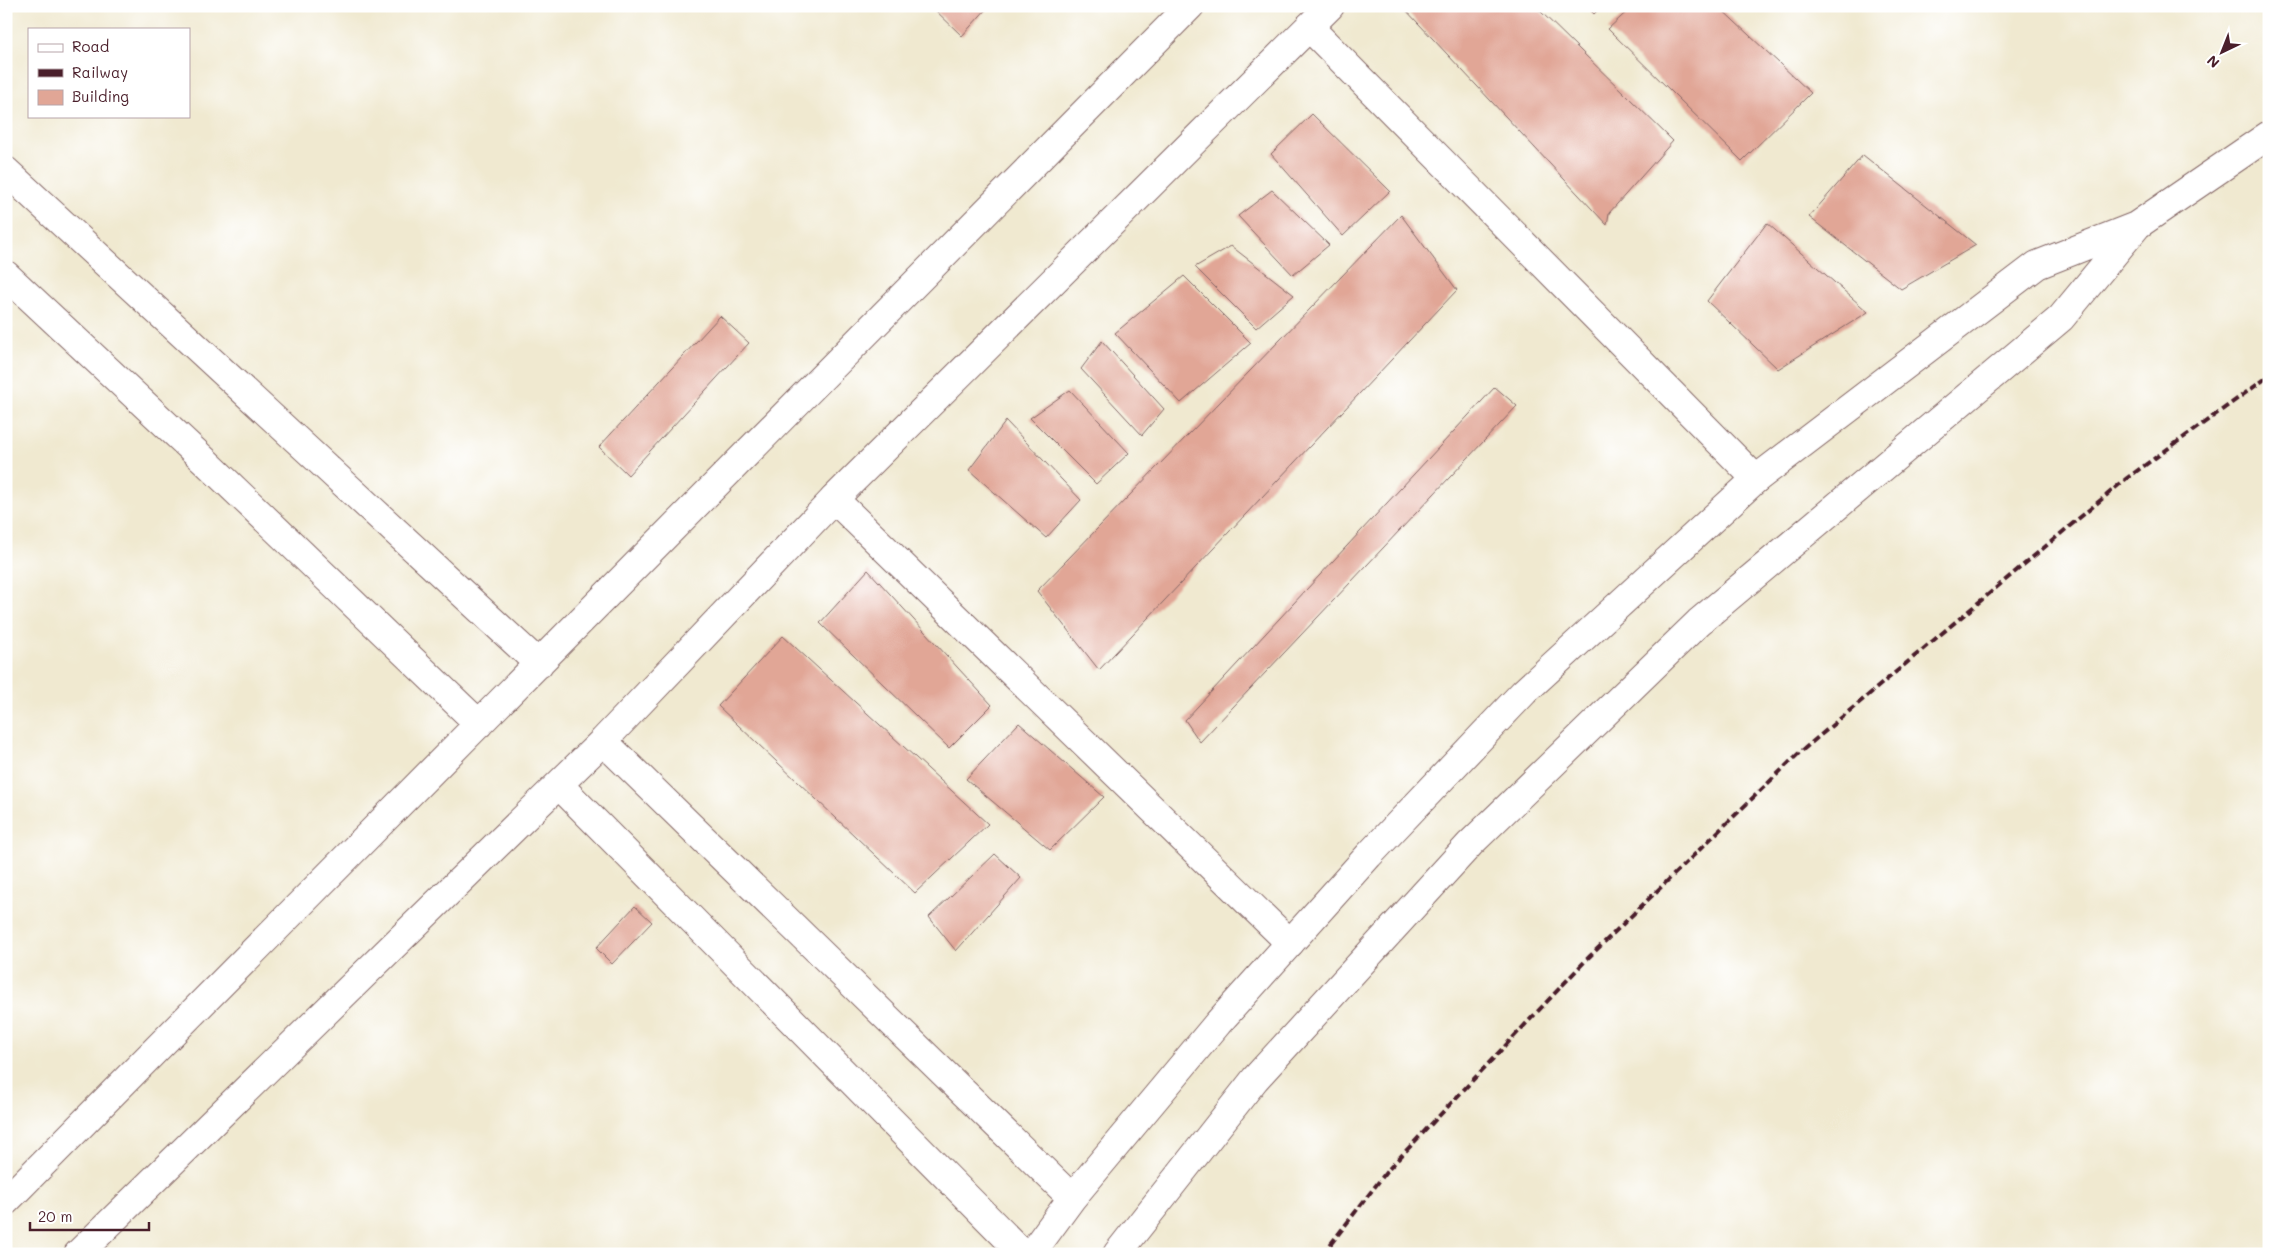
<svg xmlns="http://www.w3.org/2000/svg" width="2275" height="1260" viewBox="0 0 2275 1260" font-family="Mali,sans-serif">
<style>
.building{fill:#e1a696}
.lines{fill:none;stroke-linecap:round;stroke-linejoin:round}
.minor-casing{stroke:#846665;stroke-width:30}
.major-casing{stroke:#846665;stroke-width:30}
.minor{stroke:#fff;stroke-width:28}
.major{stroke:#fff;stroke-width:28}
.rail{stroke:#4a1f2b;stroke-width:4;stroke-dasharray:8 4;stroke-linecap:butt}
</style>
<rect width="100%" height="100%" fill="#fff"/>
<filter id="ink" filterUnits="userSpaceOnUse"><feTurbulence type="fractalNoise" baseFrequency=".02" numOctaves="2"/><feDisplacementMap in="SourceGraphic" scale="10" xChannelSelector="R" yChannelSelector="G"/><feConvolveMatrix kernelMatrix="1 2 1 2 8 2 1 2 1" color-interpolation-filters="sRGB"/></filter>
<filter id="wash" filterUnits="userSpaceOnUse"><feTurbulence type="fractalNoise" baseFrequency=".0096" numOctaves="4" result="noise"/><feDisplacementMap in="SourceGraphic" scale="20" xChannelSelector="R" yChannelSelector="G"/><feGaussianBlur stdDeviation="1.12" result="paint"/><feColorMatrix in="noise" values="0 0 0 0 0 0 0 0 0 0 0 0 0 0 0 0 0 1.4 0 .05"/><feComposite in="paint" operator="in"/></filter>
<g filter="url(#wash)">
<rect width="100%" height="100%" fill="#f0e9d0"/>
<g id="blocks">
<!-- building -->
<path class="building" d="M 931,6 L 989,6 L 962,36 Z
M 1405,6 L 1535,6 L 1673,141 L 1609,213 L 1607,225 L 1404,8 Z
M 1586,6 L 1602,6 L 1594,14 Z
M 1633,6 L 1718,6 L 1811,93 L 1742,161 L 1608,29 Z
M 1312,114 L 1390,191 L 1343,236 L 1271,154 Z
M 1863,155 L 1976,245 L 1901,289 L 1809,217 Z
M 1272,190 L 1329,245 L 1293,275 L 1238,216 Z
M 1401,215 L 1457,290 L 1099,670 L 1037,591 Z
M 1767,223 L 1868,312 L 1778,369 L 1707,301 Z
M 1231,246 L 1294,295 L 1256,328 L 1195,267 Z
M 1184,276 L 1251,343 L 1181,403 L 1115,333 Z
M 720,316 L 749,343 L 628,475 L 599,447 Z
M 1102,341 L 1164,409 L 1142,435 L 1081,369 Z
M 1495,387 L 1517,406 L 1200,742 L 1185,720 Z
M 1070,390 L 1129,453 L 1096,484 L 1030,418 Z
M 1006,421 L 1081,500 L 1046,538 L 969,470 Z
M 868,570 L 992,705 L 949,748 L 820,623 Z
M 783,636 L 988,824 L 915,893 L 718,706 Z
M 1019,723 L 1104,797 L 1050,850 L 966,779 Z
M 995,854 L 1021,878 L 956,951 L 929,917 Z
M 635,906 L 652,922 L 612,964 L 596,948 Z"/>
</g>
</g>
<g filter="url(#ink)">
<use href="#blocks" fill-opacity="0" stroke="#846665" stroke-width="1"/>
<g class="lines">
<defs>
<path id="minor" d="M 1309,27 L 1756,479
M 834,499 L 1290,943"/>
<path id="major" d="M 6,171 L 539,664
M 6,275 L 205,461 L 479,724
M 603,741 L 1072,1198
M 559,785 L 1023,1254
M 6,1201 L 1190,6
M 78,1254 L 603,741 L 834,499 L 1330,6
M 1031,1254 L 1072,1198 L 1218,1023 L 1369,855 L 1524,692 L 1756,479 L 2037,265 L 2136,226 L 2269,135
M 1117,1254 L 1255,1079 L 1470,844 L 1699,622 L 2061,318 L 2136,227"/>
</defs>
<!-- minor casing -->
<use href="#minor" class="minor-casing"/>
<!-- major casing -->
<use href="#major" class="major-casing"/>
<!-- minor -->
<use href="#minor" class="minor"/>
<!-- major -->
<use href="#major" class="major"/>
<!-- rail -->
<path class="rail" d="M 1323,1254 L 1387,1171 L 1589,957 L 1798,754 L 2127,478 L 2269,376"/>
</g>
</g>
<!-- margin -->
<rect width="2275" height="1260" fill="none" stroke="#fff" stroke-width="25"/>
<!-- legend -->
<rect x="28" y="28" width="162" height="90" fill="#ffffff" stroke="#b7a5aa"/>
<rect x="38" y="44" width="25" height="8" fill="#ffffff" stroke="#b7a5aa"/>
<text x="72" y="52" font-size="15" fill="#4a1f2b">Road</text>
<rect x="38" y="69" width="25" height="8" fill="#4a1f2b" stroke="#b7a5aa"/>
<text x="72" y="78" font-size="15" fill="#4a1f2b">Railway</text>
<rect x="38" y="90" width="25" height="15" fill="#e1a696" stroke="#b7a5aa"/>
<text x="72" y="102" font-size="15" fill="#4a1f2b">Building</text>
<!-- north arrow -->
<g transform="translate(2222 52) rotate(223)" stroke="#ffffff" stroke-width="4" paint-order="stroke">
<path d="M0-4L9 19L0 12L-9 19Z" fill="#4a1f2b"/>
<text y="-8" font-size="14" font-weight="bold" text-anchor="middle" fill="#4a1f2b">N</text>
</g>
<!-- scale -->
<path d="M30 1222v8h119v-8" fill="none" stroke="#4a1f2b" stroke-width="2.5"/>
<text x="38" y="1222" font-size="15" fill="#4a1f2b" stroke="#ffffff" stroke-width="4" paint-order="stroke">20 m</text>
</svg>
